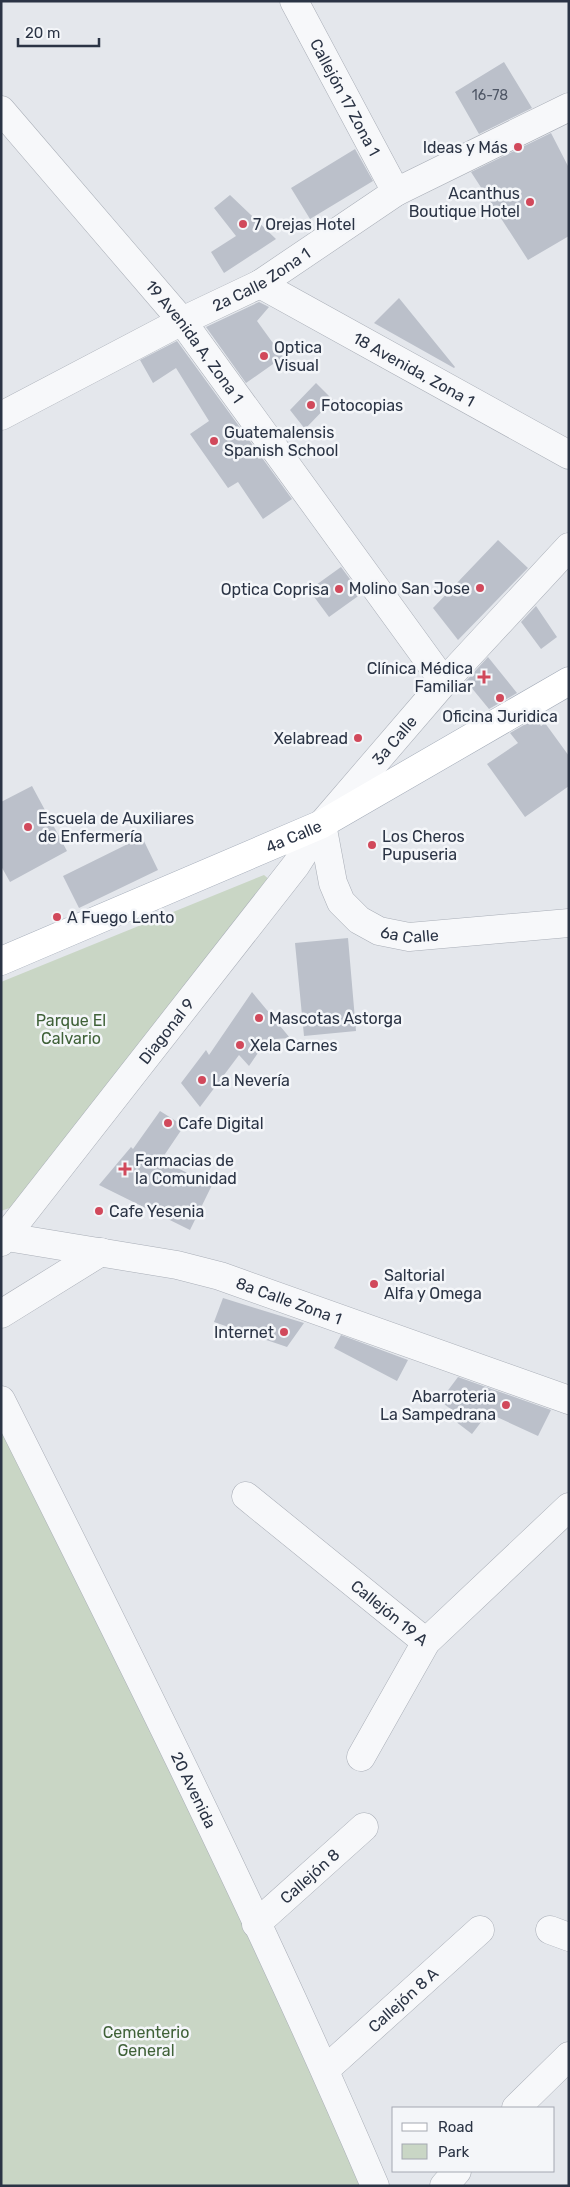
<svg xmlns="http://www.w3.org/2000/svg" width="570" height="2187" viewBox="0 0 570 2187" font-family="Rubik,sans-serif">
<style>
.green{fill:#c9d6c5}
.building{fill:#bbc0ca}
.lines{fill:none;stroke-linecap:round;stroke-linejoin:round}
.minor-casing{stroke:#a9aeb7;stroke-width:29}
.major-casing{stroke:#a3abb8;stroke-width:29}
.minor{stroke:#f7f8fa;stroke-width:28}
.major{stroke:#fff;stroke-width:28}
.poi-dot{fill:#d1495b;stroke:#f4f6f9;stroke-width:2}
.labels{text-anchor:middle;stroke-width:5;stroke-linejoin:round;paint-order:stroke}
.number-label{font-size:14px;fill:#4f5766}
.street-label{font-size:16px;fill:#2b3445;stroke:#f4f6f9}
.poi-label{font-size:16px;fill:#2b3445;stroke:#f4f6f9;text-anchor:start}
.park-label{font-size:16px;fill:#3f6138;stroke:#f4f6f9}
</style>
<rect width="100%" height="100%" fill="#e4e7ec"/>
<!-- green -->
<path class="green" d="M 264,875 L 277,886 L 21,1204 L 1,1211 L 1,982 Z
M 1,1422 L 372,2186 L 1,2186 Z"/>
<!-- building -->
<path class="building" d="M 504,62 L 532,108 L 479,134 L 455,92 Z
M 551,133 L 569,168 L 569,236 L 528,260 L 471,172 Z
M 355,149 L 373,181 L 310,219 L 291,188 Z
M 230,195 L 276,239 L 224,273 L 211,252 L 236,236 L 214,208 Z
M 399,298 L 455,367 L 454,368 L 374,323 Z
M 259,302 L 269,307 L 257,321 L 283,357 L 246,383 L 206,327 Z
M 177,341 L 292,499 L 263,519 L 238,482 L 228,488 L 190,434 L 209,421 L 176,368 L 153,383 L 140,360 Z
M 316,383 L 333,400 L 305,429 L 290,410 Z
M 498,540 L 528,568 L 458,640 L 433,608 Z
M 341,567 L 361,594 L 329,617 L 309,590 Z
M 536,606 L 557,637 L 541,649 L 521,622 Z
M 488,657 L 517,693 L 489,709 L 466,681 Z
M 536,718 L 541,726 L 545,723 L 569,756 L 569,786 L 525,817 L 487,764 L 518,743 L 510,733 Z
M 32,786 L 67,851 L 10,882 L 1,866 L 1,802 Z
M 142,837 L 158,870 L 79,908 L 63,876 Z
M 348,938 L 356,1031 L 304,1036 L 295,943 Z
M 252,992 L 290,1038 L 261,1040 L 264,1044 L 249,1066 L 239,1055 L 200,1107 L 181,1083 L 206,1050 L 209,1055 Z
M 160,1111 L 184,1126 L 161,1160 L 212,1185 L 190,1230 L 99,1185 L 131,1147 L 133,1149 Z
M 223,1298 L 255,1308 L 304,1323 L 287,1347 L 214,1322 Z
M 341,1335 L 408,1360 L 397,1381 L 334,1348 Z
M 458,1377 L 551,1410 L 538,1436 L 488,1413 L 472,1434 L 451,1418 L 456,1413 L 440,1401 Z"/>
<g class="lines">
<defs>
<g id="minor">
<path id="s1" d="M 294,1 L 396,192"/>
<path id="s2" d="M 1,110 L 182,321 L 444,682"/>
<path id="s3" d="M 260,284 L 569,455"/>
<path id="s4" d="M 1,416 L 182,321 L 260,284 L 396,192 L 569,107"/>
<path id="s5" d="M 322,824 L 333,883 L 341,902 L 359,920 L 379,931 L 409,937 L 569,923"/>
<path id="s6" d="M 1,1236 L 177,1265 L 220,1276 L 569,1400"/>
<path id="s7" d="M 1,1242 L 296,865 L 322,824 L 444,682 L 569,547"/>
<path d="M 1,1314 L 101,1252"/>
<path id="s8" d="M 1,1400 C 131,1659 261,1919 375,2186"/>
<path id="s9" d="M 246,1496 L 426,1642"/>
<path d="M 361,1757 L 426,1642 L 569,1507"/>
<path id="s10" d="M 256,1924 L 364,1827"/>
<path d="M 550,1930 L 569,1937"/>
<path id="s11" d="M 325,2070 L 480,1930"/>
<path d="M 516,2108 L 569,2056"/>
<path d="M 444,2186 L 457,2171"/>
</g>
<g id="major">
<path id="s12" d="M 1,961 L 322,824 L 569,681"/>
</g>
</defs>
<!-- minor casing -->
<use href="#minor" class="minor-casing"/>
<!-- major casing -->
<use href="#major" class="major-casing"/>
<!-- minor -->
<use href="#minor" class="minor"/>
<!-- major -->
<use href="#major" class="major"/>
</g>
<!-- markers -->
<g class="poi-dot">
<circle cx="518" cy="147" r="5"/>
<circle cx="530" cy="202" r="5"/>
<circle cx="243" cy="224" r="5"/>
<circle cx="264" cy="356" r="5"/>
<circle cx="311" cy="405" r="5"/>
<circle cx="214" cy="441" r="5"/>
<circle cx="480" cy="588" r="5"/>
<circle cx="339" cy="589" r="5"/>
<path d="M481.5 669.5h5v5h5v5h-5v5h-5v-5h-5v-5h5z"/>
<circle cx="500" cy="698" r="5"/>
<circle cx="358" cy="738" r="5"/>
<circle cx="28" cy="827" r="5"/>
<circle cx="372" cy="845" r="5"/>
<circle cx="57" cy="917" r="5"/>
<circle cx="259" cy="1018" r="5"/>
<circle cx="240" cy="1045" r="5"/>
<circle cx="202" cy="1080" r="5"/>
<circle cx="168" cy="1123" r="5"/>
<path d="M122.5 1161.5h5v5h5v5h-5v5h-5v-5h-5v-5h5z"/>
<circle cx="99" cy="1211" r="5"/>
<circle cx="374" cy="1284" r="5"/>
<circle cx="284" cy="1332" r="5"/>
<circle cx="506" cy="1405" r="5"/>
</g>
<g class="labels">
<!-- number labels -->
<g class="number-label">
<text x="490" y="100">16-78</text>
</g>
<!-- street labels -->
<g class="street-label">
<text dy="6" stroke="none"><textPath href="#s1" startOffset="109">Callejón 17 Zona 1</textPath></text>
<text dy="6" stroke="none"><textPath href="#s4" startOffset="294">2a Calle Zona 1</textPath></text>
<text dy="6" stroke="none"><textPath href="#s2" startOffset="302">19 Avenida A, Zona 1</textPath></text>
<text dy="6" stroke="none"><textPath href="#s3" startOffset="176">18 Avenida, Zona 1</textPath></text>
<text dy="6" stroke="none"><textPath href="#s7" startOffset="638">3a Calle</textPath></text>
<text dy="6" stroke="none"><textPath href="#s12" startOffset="318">4a Calle</textPath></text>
<text dy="6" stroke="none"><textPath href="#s5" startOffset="160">6a Calle</textPath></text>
<text dy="6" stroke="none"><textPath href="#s7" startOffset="268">Diagonal 9</textPath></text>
<text dy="6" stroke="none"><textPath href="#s6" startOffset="296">8a Calle Zona 1</textPath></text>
<text dy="6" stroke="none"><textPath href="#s9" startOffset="185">Callejón 19 A</textPath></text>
<text dy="6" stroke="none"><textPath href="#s8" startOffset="435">20 Avenida</textPath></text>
<text dy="6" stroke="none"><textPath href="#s10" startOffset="72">Callejón 8</textPath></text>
<text dy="6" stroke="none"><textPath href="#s11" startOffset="105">Callejón 8 A</textPath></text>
</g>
<!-- poi labels -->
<g class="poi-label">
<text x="508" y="153" text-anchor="end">Ideas y Más</text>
<text x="520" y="199" text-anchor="end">Acanthus<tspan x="520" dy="18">Boutique Hotel</tspan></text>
<text x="253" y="230">7 Orejas Hotel</text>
<text x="274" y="353">Optica<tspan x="274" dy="18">Visual</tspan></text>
<text x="321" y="411">Fotocopias</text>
<text x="224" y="438">Guatemalensis<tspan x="224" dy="18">Spanish School</tspan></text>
<text x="470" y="594" text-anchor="end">Molino San Jose</text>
<text x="329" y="595" text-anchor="end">Optica Coprisa</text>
<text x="473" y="674" text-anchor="end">Clínica Médica<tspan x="473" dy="18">Familiar</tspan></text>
<text x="500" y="722" text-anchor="middle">Oficina Juridica</text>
<text x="348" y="744" text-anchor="end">Xelabread</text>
<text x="38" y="824">Escuela de Auxiliares<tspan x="38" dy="18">de Enfermería</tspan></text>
<text x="382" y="842">Los Cheros<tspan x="382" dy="18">Pupuseria</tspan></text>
<text x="67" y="923">A Fuego Lento</text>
<text x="269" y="1024">Mascotas Astorga</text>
<text x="250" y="1051">Xela Carnes</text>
<text x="212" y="1086">La Nevería</text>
<text x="178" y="1129">Cafe Digital</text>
<text x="135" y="1166">Farmacias de<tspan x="135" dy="18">la Comunidad</tspan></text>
<text x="109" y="1217">Cafe Yesenia</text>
<text x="384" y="1281">Saltorial<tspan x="384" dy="18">Alfa y Omega</tspan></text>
<text x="274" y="1338" text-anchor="end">Internet</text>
<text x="496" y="1402" text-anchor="end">Abarroteria<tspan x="496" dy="18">La Sampedrana</tspan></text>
</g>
<!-- park labels -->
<g class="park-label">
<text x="71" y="1026">Parque El<tspan x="71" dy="18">Calvario</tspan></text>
<text x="146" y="2038">Cementerio<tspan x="146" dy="18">General</tspan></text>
</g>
</g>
<!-- border -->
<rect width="570" height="2187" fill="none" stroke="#2b3445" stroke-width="5"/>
<!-- legend -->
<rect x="392" y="2107" width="162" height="65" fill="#f4f6f9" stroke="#a4a8b1"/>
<rect x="402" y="2123" width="25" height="8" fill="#ffffff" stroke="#a4a8b1"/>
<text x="438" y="2132" font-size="15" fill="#2b3445">Road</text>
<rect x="402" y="2144" width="25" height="15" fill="#c9d6c5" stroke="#a4a8b1"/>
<text x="438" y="2157" font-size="15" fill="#2b3445">Park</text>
<!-- scale -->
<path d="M18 38v8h81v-8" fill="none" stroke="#2b3445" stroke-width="2.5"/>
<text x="25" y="38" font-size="15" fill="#2b3445" stroke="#f4f6f9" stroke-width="4" paint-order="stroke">20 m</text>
</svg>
